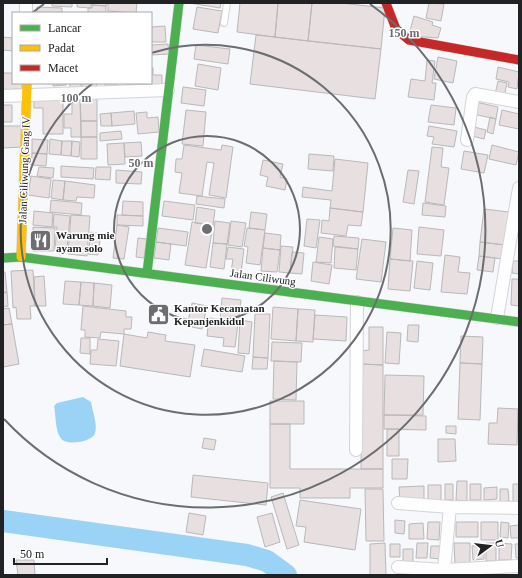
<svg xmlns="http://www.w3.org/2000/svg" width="522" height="578" viewBox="0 0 522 578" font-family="Georgia,serif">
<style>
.water{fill:#9bd3f6}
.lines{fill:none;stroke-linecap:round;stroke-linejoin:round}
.river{stroke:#9bd3f6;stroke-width:22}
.building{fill:#e7dfe0;stroke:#b9b8ba}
.lane-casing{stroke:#d4d4d7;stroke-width:8}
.street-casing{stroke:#d4d4d7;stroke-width:14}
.fast-casing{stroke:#d4d4d7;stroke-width:10}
.slow-casing{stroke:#d4d4d7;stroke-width:10}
.jam-casing{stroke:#d4d4d7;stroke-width:10}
.lane{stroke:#fefeff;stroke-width:6}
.street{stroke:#fefeff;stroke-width:12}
.fast{stroke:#4caf50;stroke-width:9}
.slow{stroke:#ffc107;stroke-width:9}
.jam{stroke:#c62828;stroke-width:9}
.ring{fill:none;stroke:#6c6d70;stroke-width:2}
.labels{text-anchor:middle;stroke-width:3;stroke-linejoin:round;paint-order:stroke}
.street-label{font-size:11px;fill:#212224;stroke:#fff}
.poi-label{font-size:11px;font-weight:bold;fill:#212224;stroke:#fff;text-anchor:start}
.centre{fill:#6c6d70;stroke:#fff;stroke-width:2}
.ring-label{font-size:12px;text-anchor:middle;font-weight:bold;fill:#6c6d70;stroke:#fff;stroke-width:3;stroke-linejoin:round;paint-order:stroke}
</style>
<rect width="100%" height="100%" fill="#f7f8fc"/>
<!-- water -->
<path class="water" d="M 83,397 L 91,402 C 92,410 98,425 95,433 C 93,442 64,447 60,437 C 55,429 56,415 54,406 L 57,403 Z"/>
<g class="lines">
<!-- river -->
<path class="river" d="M 3,521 L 247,555 L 267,561 L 286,575"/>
</g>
<!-- building -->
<path class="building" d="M 52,3 L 72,3 L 72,7 L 52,6 Z
M 77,3 L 91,3 L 91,8 L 77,7 Z
M 92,3 L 107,3 L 106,6 L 92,5 Z
M 108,3 L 137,3 L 136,13 L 108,11 Z
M 189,3 L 221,3 L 220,8 Z
M 240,3 L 278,3 L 275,37 L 237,32 Z
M 278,3 L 312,3 L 308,41 L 275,37 Z
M 312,3 L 341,3 L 385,8 L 381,49 L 308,41 Z
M 429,3 L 444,4 L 441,21 L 426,18 Z
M 92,5 L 106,6 L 106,13 L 88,13 L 88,8 L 92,8 Z
M 37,7 L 62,8 L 62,13 L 37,13 Z
M 197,7 L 222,11 L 218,33 L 193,29 Z
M 414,16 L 433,22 L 432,25 L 441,28 L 438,38 L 411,36 L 412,31 L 410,31 Z
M 165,26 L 166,42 L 151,42 L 151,27 Z
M 256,35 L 381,49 L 375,99 L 250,84 Z
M 3,37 L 13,38 L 13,51 L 3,50 Z
M 168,44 L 169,54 L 151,55 L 151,45 Z
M 196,45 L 230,49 L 228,64 L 194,59 Z
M 438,57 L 457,61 L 453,83 L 434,79 Z
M 427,60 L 435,61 L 432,83 L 436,83 L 434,100 L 408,97 L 411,79 L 425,81 Z
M 198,64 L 221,68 L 218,90 L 195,86 Z
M 498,67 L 519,72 L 517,89 L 508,87 L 509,82 L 496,79 Z
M 151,68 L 153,68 L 153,75 L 162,75 L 162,88 L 142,88 L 142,83 L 151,83 Z
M 3,73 L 13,73 L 13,83 L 22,83 L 22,89 L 13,89 L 13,94 L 3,94 Z
M 498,81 L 507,83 L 504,97 L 495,95 Z
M 53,83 L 66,83 L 66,85 L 53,86 Z
M 70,83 L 81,83 L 81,91 L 70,91 Z
M 82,83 L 97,83 L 96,90 L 82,90 Z
M 105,83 L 116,83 L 116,90 L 105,90 Z
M 127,83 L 142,83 L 142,88 L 127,88 Z
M 183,87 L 206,90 L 204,106 L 181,103 Z
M 34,98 L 63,99 L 63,134 L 43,134 L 43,108 L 34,108 Z
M 72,98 L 80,98 L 81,137 L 71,137 L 71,128 L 64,128 L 64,114 L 72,114 Z
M 80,98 L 97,98 L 97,121 L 81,121 Z
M 476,102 L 498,107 L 496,119 L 473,114 Z
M 3,105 L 12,105 L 12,122 L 3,122 Z
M 431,105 L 456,108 L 454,125 L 428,122 Z
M 186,110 L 206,112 L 203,146 L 182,144 Z
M 502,110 L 519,114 L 519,129 L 499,125 Z
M 134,111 L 135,124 L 112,126 L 111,113 Z
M 147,112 L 147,118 L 158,117 L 159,132 L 138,134 L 136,113 Z
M 111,113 L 112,126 L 101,126 L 100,114 Z
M 490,117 L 496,119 L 493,134 L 487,132 Z
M 81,121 L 97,121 L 97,137 L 81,137 Z
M 3,126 L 23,126 L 23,147 L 3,148 Z
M 429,126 L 457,131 L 454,147 L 432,144 L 434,137 L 427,136 Z
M 474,127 L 486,130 L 484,139 L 472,136 Z
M 121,131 L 122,139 L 100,141 L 100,133 Z
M 81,137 L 97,137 L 97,159 L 81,159 Z
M 32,139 L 48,140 L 47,154 L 32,153 Z
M 50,139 L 62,141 L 61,155 L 49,154 Z
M 62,141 L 72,141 L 71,156 L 61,155 Z
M 72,141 L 80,142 L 79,157 L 71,156 Z
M 141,142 L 142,156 L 125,157 L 124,143 Z
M 124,143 L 125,164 L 108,165 L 107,144 Z
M 184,145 L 221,150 L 222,145 L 233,147 L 226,198 L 209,195 L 214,163 L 207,162 L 202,196 L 179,193 L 182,173 L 175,172 L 176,159 L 182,159 Z
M 492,145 L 519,152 L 516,165 L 489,159 Z
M 432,147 L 443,148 L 441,167 L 449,168 L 444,205 L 425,202 Z
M 464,151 L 488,155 L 484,173 L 461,169 Z
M 32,153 L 47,154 L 46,166 L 31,165 Z
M 309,154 L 334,156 L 333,171 L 308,169 Z
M 335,159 L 368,163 L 363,212 L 330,208 L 331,200 L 302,197 L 303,187 L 332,191 Z
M 263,160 L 283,164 L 280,177 L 287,179 L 285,190 L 266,186 L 268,177 L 260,175 Z
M 61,166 L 94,168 L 93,179 L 61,177 Z
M 39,167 L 54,168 L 53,178 L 37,176 Z
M 96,167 L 111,167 L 110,180 L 95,179 Z
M 116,170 L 142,172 L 141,184 L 116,183 Z
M 408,170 L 419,171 L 414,204 L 403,202 Z
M 31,176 L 51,179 L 49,198 L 28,195 Z
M 53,180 L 65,181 L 63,200 L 51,198 Z
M 65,181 L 95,185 L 94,198 L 77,197 L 76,201 L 63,200 Z
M 197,196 L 225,199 L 224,208 L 196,204 Z
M 51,200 L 82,203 L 81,215 L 50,212 Z
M 123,201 L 143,202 L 143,216 L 122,215 Z
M 164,201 L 195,205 L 193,220 L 162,216 Z
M 423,203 L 446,206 L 445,217 L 422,215 Z
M 197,207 L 215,210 L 213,225 L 195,223 Z
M 330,208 L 363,212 L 361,226 L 348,225 L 346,236 L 321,233 L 322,220 L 329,221 Z
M 484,209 L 509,212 L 505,245 L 480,242 Z
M 34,211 L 53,213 L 52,227 L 33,225 Z
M 251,212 L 267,214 L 265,230 L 249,228 Z
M 54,214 L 70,216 L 67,250 L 55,249 L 57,227 L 53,227 Z
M 71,215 L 90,216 L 87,256 L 68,254 Z
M 117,215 L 143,216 L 143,226 L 117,225 Z
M 307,219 L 320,220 L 316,248 L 304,246 Z
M 215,221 L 230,223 L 227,244 L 213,243 Z
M 231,221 L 246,223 L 242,247 L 228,245 Z
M 192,222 L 213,225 L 206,268 L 185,265 Z
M 117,225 L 129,227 L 124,259 L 113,258 Z
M 33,227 L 55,228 L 54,251 L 33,251 Z
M 419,227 L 444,230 L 441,256 L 417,254 Z
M 158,228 L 188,232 L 186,246 L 156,242 Z
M 247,228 L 265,230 L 260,265 L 246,263 L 248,247 L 244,246 Z
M 393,228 L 412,230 L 410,261 L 390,259 Z
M 91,232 L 101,234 L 98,255 L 88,254 Z
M 265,233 L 281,235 L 280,250 L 263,248 Z
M 334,236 L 359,238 L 358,249 L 333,246 Z
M 319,237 L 333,239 L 331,263 L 316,262 Z
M 138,238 L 147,239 L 144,258 L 136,257 Z
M 362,239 L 386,242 L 381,282 L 356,279 Z
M 156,242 L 171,244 L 169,260 L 154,258 Z
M 480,242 L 505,245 L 503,259 L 479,256 Z
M 213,243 L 227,244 L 224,269 L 210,267 Z
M 281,246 L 293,247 L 290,273 L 279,272 Z
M 228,247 L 244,249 L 241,273 L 231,272 L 233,259 L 226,259 Z
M 335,247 L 358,249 L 356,270 L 334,268 Z
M 263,248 L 280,250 L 277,272 L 261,271 Z
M 292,252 L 304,253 L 302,274 L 290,273 Z
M 445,255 L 460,257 L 458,272 L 470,273 L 467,294 L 441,292 Z
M 479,256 L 495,258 L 493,272 L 477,270 Z
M 390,259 L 413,261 L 410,291 L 388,289 Z
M 417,261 L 433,263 L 430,290 L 414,288 Z
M 513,261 L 519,261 L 519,274 L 512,273 Z
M 313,262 L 332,265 L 329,284 L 311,281 Z
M 33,270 L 35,306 L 30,306 L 31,319 L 17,319 L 16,307 L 13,308 L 11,271 Z
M 3,272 L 5,272 L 7,292 L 3,293 Z
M 44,276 L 46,306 L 35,306 L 34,277 Z
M 512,279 L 519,279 L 519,306 L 511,305 Z
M 65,281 L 81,282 L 79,305 L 63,304 Z
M 81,282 L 94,283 L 93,306 L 79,305 Z
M 94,283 L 112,285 L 110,308 L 93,306 Z
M 7,292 L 8,306 L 3,307 L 3,293 Z
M 222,298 L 241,300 L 235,347 L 223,346 L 224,338 L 207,336 L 209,318 L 220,319 Z
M 192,303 L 207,306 L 202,329 L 187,326 Z
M 83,306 L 126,311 L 126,317 L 132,317 L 131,329 L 124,329 L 124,334 L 101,332 L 100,338 L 85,337 L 85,330 L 81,330 Z
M 273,307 L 298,309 L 296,341 L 271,339 Z
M 9,308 L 12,324 L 3,325 L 3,309 Z
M 298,309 L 315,310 L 313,342 L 296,341 Z
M 255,314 L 270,314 L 268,358 L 253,357 Z
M 315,315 L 347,317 L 346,341 L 313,339 Z
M 240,320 L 252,322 L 249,354 L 238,353 Z
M 12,324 L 19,364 L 3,367 L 3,325 Z
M 408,325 L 419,325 L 418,342 L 407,341 Z
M 369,327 L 383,327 L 383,365 L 359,364 L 360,351 L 369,350 Z
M 148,332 L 166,335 L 165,341 L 195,345 L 190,377 L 120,366 L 124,334 L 147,338 Z
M 387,332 L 401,333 L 399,364 L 385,363 Z
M 461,336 L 483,337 L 482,364 L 460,363 Z
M 81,338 L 90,338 L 90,354 L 80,353 Z
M 98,339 L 119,341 L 116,366 L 90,364 L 91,350 L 97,350 Z
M 272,342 L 302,343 L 301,362 L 271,361 Z
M 204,349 L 245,356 L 242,372 L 201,366 Z
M 253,357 L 268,358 L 267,369 L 252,369 Z
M 274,361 L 297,362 L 296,400 L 273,399 Z
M 460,363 L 482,364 L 480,420 L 458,419 Z
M 362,364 L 383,365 L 383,469 L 361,469 Z
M 385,375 L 424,376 L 423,415 L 384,415 Z
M 270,401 L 304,401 L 304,424 L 270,424 Z
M 498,408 L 518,409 L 517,445 L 488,444 L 489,423 L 497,423 Z
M 384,415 L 426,416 L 426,430 L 384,429 Z
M 270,424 L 290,424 L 290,469 L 383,469 L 383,488 L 350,488 L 350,498 L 300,498 L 300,488 L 270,488 Z
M 446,426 L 456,426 L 456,434 L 446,433 Z
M 387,429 L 399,429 L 399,456 L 387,456 Z
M 204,438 L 216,440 L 214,450 L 202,448 Z
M 438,439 L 455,439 L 456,461 L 438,462 Z
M 392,459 L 408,459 L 407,479 L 392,479 Z
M 193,475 L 268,483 L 266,505 L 191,497 Z
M 457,481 L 467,481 L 467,501 L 456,500 Z
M 445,484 L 453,484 L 453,500 L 445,500 Z
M 470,484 L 481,484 L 481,500 L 470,500 Z
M 513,484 L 519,484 L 519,503 L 513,503 Z
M 428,485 L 441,485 L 441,504 L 428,503 Z
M 424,486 L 424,501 L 400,502 L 399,487 Z
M 497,487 L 497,499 L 484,500 L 484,488 Z
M 365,489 L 383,489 L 384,541 L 366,541 Z
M 500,489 L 508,489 L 509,501 L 500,502 Z
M 283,493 L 299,545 L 287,549 L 271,497 Z
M 300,500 L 361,509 L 355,550 L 304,542 L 306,527 L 296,526 Z
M 189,513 L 206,516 L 203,535 L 186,532 Z
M 272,513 L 280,542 L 265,547 L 257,517 Z
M 395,520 L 405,521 L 404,534 L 395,533 Z
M 428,522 L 440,522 L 439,540 L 427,539 Z
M 456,522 L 478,522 L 478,537 L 456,537 Z
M 481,522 L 498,522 L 498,540 L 481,540 Z
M 501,522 L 509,523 L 508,538 L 500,537 Z
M 423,523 L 424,539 L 409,539 L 409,524 Z
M 519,525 L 519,538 L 511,538 L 510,526 Z
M 385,543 L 386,575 L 370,575 L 370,544 Z
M 417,543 L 428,543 L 427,558 L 416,558 Z
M 454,543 L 470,543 L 470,564 L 455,564 Z
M 486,543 L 496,543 L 496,561 L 486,561 Z
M 499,543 L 512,544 L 511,560 L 499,560 Z
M 390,544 L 400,544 L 400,557 L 390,557 Z
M 515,544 L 519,544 L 519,558 L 516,558 Z
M 484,545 L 484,559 L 473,560 L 472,546 Z
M 431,546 L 441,546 L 440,559 L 430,558 Z
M 403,549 L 413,549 L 413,562 L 403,562 Z
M 16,560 L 34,560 L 35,575 L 18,575 Z"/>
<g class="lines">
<defs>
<path id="lane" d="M 224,23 L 227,3"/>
<path id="street" d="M 26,3 L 26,13
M 3,96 L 168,90
M 467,140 L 473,97 L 475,94 L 519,102
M 497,318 L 519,188
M 356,450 L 357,302
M 398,503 L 450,507 L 519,508
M 398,567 L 444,570 L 519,566
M 444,570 L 450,507"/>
<path id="fast" d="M 3,258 L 21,257 L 519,322
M 147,273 L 179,3"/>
<path id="slow" d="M 21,257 L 27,83"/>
<path id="jam" d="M 386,3 L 396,29 L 409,40 L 519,60"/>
</defs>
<!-- lane casing -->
<use href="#lane" class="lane-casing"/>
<!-- street casing -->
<use href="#street" class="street-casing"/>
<!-- fast casing -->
<use href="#fast" class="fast-casing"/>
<!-- slow casing -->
<use href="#slow" class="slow-casing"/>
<!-- jam casing -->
<use href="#jam" class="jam-casing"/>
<!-- lane -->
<use href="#lane" class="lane"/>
<!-- street -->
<use href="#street" class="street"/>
<!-- fast -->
<use href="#fast" class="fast"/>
<!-- slow -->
<use href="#slow" class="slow"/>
<!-- jam -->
<use href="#jam" class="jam"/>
</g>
<!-- distance rings -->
<g class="ring">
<circle cx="207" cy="229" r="93"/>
<path d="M151 53A185 185 0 1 1 93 83"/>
<path d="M32 13A278 278 0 0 1 44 4M370 4A278 278 0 1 1 4 419"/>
</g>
<!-- icons -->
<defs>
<symbol id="restaurant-square" viewBox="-11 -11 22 22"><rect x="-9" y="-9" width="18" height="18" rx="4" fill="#6c6d70" stroke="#fff"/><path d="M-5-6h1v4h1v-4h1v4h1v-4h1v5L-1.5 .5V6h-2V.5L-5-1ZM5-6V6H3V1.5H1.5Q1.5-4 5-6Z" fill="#fff"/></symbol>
<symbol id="civic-square" viewBox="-11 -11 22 22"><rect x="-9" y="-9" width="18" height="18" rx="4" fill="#6c6d70" stroke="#fff"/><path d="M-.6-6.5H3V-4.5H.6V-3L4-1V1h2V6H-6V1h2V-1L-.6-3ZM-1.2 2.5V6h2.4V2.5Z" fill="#fff"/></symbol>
</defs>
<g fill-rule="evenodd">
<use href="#restaurant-square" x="28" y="228" width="25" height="25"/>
<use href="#civic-square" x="146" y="302" width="25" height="25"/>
</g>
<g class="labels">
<!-- street labels -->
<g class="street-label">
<text transform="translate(24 170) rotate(-88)" y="4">Jalan Ciliwung Gang IV</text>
<text transform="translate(263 277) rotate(8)" y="4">Jalan Ciliwung</text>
</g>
<!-- poi labels -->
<g class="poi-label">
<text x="56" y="239">Warung mie<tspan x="56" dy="13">ayam solo</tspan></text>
<text x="174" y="312">Kantor Kecamatan<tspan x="174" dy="13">Kepanjenkidul</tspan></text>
</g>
</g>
<circle cx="207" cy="229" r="6" class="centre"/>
<g class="ring-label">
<text x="404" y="37">150 m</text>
<text x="76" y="102">100 m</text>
<text x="141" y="167">50 m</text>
</g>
<!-- border -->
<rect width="522" height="578" fill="none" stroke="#212224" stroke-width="8"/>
<!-- legend -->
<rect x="12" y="12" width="140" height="72" fill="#ffffff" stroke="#a6a7a7"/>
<rect x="20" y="25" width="20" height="6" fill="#4caf50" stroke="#a6a7a7"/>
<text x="48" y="32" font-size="12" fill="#212224">Lancar</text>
<rect x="20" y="45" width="20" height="6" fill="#ffc107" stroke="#a6a7a7"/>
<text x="48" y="52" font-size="12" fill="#212224">Padat</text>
<rect x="20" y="65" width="20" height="6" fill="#c62828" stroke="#a6a7a7"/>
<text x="48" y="72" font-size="12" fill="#212224">Macet</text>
<!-- north arrow -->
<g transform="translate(490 546) rotate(75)" stroke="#ffffff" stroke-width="3" paint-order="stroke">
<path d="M0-3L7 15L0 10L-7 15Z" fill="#212224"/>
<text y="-6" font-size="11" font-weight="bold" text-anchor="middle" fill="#212224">U</text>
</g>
<!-- scale -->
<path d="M14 558v6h93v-6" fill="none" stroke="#212224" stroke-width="2"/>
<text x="20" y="558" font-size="12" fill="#212224" stroke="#ffffff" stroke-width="3" paint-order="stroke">50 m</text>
</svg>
